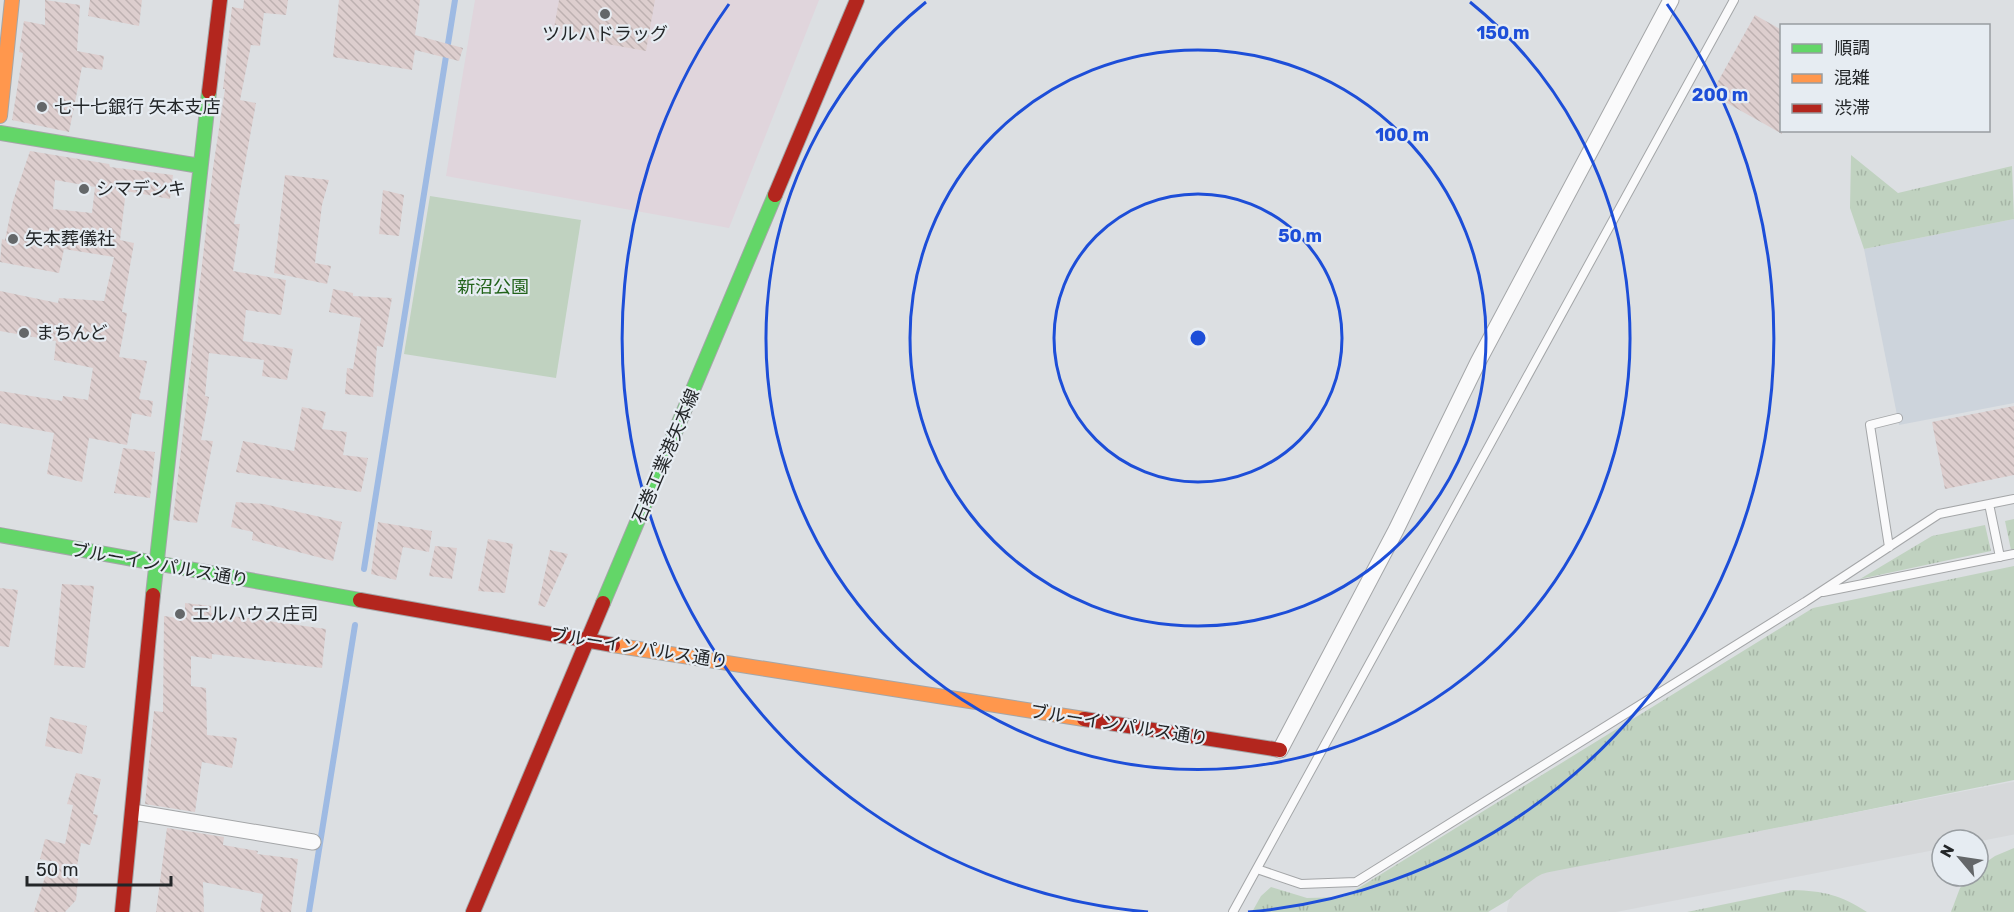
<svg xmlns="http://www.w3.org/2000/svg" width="2014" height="912" viewBox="0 0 2014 912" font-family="Rubik,'Noto Sans JP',sans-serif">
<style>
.commercial{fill:#e0d5dc}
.built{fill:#cdd4dc}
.grass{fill:url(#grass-tufts)}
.park{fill:#c0d2c0}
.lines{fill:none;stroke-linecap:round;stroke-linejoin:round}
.stream{stroke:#9ebae3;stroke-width:6}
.taxiway{stroke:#d6d8da;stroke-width:52}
.building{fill:url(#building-back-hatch);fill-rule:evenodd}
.lane-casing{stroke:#a4a6a8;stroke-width:10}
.street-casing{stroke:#a4a6a8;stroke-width:17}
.fast-casing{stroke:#a4a6a8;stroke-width:16}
.slow-casing{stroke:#a4a6a8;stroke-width:16}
.jam-casing{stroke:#a4a6a8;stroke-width:16}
.lane{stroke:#fafafb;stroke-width:8}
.street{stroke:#fafafb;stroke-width:15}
.fast{stroke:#63d668;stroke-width:14}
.slow{stroke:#ff974d;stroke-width:14}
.jam{stroke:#b3261e;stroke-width:14}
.ring{fill:none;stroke:#1d4ed8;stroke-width:3}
.poi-dot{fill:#646769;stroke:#e6ecf2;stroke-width:2}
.labels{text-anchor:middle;stroke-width:4.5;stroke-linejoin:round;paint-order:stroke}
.poi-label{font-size:18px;fill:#232628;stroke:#e6ecf2;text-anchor:start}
.park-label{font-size:18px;fill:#22631a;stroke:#e6ecf2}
.street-label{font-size:18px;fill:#232628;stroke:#e6ecf2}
.centre{fill:#1d4ed8;stroke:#e6ecf2;stroke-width:3}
.ring-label{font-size:18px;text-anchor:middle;font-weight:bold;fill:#1d4ed8;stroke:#e6ecf2;stroke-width:4.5;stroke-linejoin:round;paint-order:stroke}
</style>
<defs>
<pattern id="grass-tufts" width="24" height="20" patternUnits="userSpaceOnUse" patternTransform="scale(1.5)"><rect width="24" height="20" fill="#c0d2c0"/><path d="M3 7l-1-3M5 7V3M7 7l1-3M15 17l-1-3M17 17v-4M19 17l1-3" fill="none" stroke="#a5b4a5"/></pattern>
<pattern id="building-back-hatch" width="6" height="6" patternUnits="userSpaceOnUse" patternTransform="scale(1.5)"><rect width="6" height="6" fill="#ddcece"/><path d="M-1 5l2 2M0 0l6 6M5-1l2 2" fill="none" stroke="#bdb1b1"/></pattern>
</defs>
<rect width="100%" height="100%" fill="#dcdfe2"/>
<!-- commercial -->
<path class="commercial" d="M 475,0 L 819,0 L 729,228 L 446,176 Z"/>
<!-- built -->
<path class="built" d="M 2014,219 L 2014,403 L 1899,425 L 1864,249 Z"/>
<!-- grass -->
<path class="grass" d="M 1851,155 L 1898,193 L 2012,166 L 2014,219 L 1864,249 L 1850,208 Z
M 2014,519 L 2014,549 L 2011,550 L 2005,521 Z
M 1985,525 L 1991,551 L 1860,579 L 1932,536 Z
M 2014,566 L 2014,780 L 1581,868 L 1540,881 L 1488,912 L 1252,912 L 1261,896 L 1271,887 L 1307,898 L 1344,897 L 1813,608 Z
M 2014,848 L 2014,912 L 1951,912 L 1960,888 L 1971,876 L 1978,876 L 1979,867 L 1995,856 Z
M 1793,890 C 1823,891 1841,895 1867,912 L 1687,912 Z"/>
<!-- park -->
<path class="park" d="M 430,196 L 581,220 L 556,378 L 404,354 Z"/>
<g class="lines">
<!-- stream -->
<path class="stream" d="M 364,569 L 455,0
M 309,912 L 355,625"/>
<!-- taxiway -->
<path class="taxiway" d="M 1533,912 L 1552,898 L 2014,808"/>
</g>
<!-- building -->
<path class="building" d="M 45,0 L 80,5 L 77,51 L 104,56 L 102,70 L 82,67 L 69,132 L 12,120 L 23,53 L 19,52 L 24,21 L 45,25 Z
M 90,0 L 142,0 L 139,26 L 88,16 Z
M 244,0 L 288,0 L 286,15 L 264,13 L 260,46 L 251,45 L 240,100 L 256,103 L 234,224 L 240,224 L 233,271 L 286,280 L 281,315 L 246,310 L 243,341 L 293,349 L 287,380 L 262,376 L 264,360 L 209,353 L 205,396 L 209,397 L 201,440 L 213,441 L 197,523 L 173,520 L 213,168 L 225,89 L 223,89 L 232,7 L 243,9 Z
M 339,0 L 420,0 L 415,35 L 463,48 L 459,61 L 415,50 L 412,70 L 333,57 Z
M 559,0 L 655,0 L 646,51 L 568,37 L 569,30 L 554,28 Z
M 1755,15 L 1782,30 L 1782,134 L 1711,94 Z
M 30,151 L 109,164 L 110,167 L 173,175 L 170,199 L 126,191 L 120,240 L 134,243 L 122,312 L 127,313 L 119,357 L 147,361 L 139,399 L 153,401 L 151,417 L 132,413 L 127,445 L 89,438 L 82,482 L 47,474 L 54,433 L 0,423 L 0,391 L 62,401 L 63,396 L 88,400 L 93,368 L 54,360 L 56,341 L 0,331 L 0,291 L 58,303 L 59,298 L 104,301 L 114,257 L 64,249 L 59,273 L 0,262 L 2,239 L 5,240 L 13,201 ZM 55,180 L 95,187 L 92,213 L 53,209 Z
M 285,175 L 329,180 L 322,205 L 315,263 L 331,266 L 327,284 L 274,273 Z
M 383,190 L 404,195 L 399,236 L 379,234 Z
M 333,289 L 353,293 L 353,296 L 392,298 L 383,347 L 377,346 L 373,397 L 345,394 L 347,368 L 353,369 L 361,318 L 329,312 Z
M 2014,406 L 2014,475 L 1945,489 L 1932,422 Z
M 302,407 L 326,412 L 322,429 L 347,432 L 343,455 L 368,458 L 361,492 L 236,472 L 243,441 L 294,451 Z
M 123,448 L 155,452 L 150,498 L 114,493 Z
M 236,502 L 264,504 L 342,522 L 333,561 L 252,540 L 253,532 L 231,527 Z
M 378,522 L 432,531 L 429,552 L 403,547 L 396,580 L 371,574 Z
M 488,539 L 513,544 L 505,593 L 478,591 Z
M 435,546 L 457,548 L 452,579 L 429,576 Z
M 550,550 L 568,554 L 545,607 L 538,605 Z
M 62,584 L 94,586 L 85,668 L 54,665 Z
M 0,588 L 18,590 L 9,647 L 0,646 Z
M 185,603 L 211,606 L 211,613 L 326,629 L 322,668 L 212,654 L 212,659 L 191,656 L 191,686 L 206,688 L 207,735 L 237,738 L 232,768 L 202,762 L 195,812 L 145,804 L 154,711 L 163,712 L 164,616 L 185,619 Z
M 50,717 L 87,726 L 82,754 L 45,746 Z
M 76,773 L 101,779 L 93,814 L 98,815 L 90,845 L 81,843 L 75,878 L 78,879 L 76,900 L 65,912 L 34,912 L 50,861 L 40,859 L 45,839 L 65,844 L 73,805 L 67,804 Z
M 167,828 L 224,837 L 223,845 L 258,851 L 257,854 L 298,859 L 291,912 L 260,912 L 263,894 L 203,882 L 204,912 L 156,912 Z"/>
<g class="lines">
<defs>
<path id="lane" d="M 1989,504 L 2000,557
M 1889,547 L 1870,425 L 1898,418
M 1823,592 L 2014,554
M 1257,869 L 1301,884 L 1356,882 L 1805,602 L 1939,514 L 2014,499
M 1233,912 L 1734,0"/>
<path id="street" d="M 1280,750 L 1396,530 L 1478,362 L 1671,0
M 133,812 L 313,842"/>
<path id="fast" d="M 0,133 L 200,166
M 0,535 L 360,600
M 153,595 L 209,92
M 603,603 L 775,195"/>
<path id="slow" d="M 0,116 L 12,0
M 613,645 L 1084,719"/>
<path id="jam" d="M 209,92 L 220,0
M 775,195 L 857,0
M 360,600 L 613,645
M 1084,719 L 1280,750
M 122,912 L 153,595
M 473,912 L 603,603"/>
</defs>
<!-- lane casing -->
<use href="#lane" class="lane-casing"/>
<!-- street casing -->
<use href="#street" class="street-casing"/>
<!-- fast casing -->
<use href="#fast" class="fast-casing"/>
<!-- slow casing -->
<use href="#slow" class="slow-casing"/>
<!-- jam casing -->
<use href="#jam" class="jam-casing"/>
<!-- lane -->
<use href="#lane" class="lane"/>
<!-- street -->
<use href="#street" class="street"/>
<!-- fast -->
<use href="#fast" class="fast"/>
<!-- slow -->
<use href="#slow" class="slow"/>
<!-- jam -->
<use href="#jam" class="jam"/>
</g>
<!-- distance rings -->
<g class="ring">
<circle cx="1198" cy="338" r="144"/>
<circle cx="1198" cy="338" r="288"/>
<path d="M1470 2A432 432 0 1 1 926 2"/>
<path d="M1148 912A576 576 0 0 1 729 4M1667 4A576 576 0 0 1 1248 912"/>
</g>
<!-- markers -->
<g class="poi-dot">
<circle cx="605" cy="14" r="6"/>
<circle cx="42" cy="107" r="6"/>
<circle cx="84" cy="189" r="6"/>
<circle cx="13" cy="239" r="6"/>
<circle cx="24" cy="333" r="6"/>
<circle cx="180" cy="614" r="6"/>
</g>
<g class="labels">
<!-- poi labels -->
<g class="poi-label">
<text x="605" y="40" text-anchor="middle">ツルハドラッグ</text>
<text x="54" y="113">七十七銀行 矢本支店</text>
<text x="96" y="195">シマデンキ</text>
<text x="25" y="245">矢本葬儀社</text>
<text x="36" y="339">まちんど</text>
<text x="192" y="620">エルハウス庄司</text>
</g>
<!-- park labels -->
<g class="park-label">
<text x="493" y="293">新沼公園</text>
</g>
<!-- street labels -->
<g class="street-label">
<text transform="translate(666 456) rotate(-67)" y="6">石巻工業港矢本線</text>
<text transform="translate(160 565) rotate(10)" y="6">ブルーインパルス通り</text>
<text transform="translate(639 648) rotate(9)" y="6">ブルーインパルス通り</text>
<text transform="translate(1119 725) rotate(9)" y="6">ブルーインパルス通り</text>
</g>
</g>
<circle cx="1198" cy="338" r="9" class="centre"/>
<g class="ring-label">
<text x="1503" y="39">150 m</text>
<text x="1720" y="101">200 m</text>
<text x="1402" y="141">100 m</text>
<text x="1300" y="242">50 m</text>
</g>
<!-- legend -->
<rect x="1780" y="24" width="210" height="108" fill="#e6ecf2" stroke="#989da1" stroke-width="1.5"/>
<rect x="1792" y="44" width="30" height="9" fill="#63d668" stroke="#989da1" stroke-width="1.5"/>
<text x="1834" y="54" font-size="18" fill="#232628">順調</text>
<rect x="1792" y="74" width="30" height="9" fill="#ff974d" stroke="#989da1" stroke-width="1.5"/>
<text x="1834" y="84" font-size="18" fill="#232628">混雑</text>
<rect x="1792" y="104" width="30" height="9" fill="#b3261e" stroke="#989da1" stroke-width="1.5"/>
<text x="1834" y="114" font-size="18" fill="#232628">渋滞</text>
<!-- north arrow -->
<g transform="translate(1960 858) rotate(299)"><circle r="28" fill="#e6ecf2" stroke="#989da1" stroke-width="1.5"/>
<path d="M0-4.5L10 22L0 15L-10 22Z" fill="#646769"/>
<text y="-9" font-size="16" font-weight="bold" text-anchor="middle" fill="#232628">N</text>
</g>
<!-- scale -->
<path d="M27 876v9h144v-9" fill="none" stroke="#232628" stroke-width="3"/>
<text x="36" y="876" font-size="18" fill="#232628" stroke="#e6ecf2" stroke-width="4.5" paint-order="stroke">50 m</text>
</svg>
